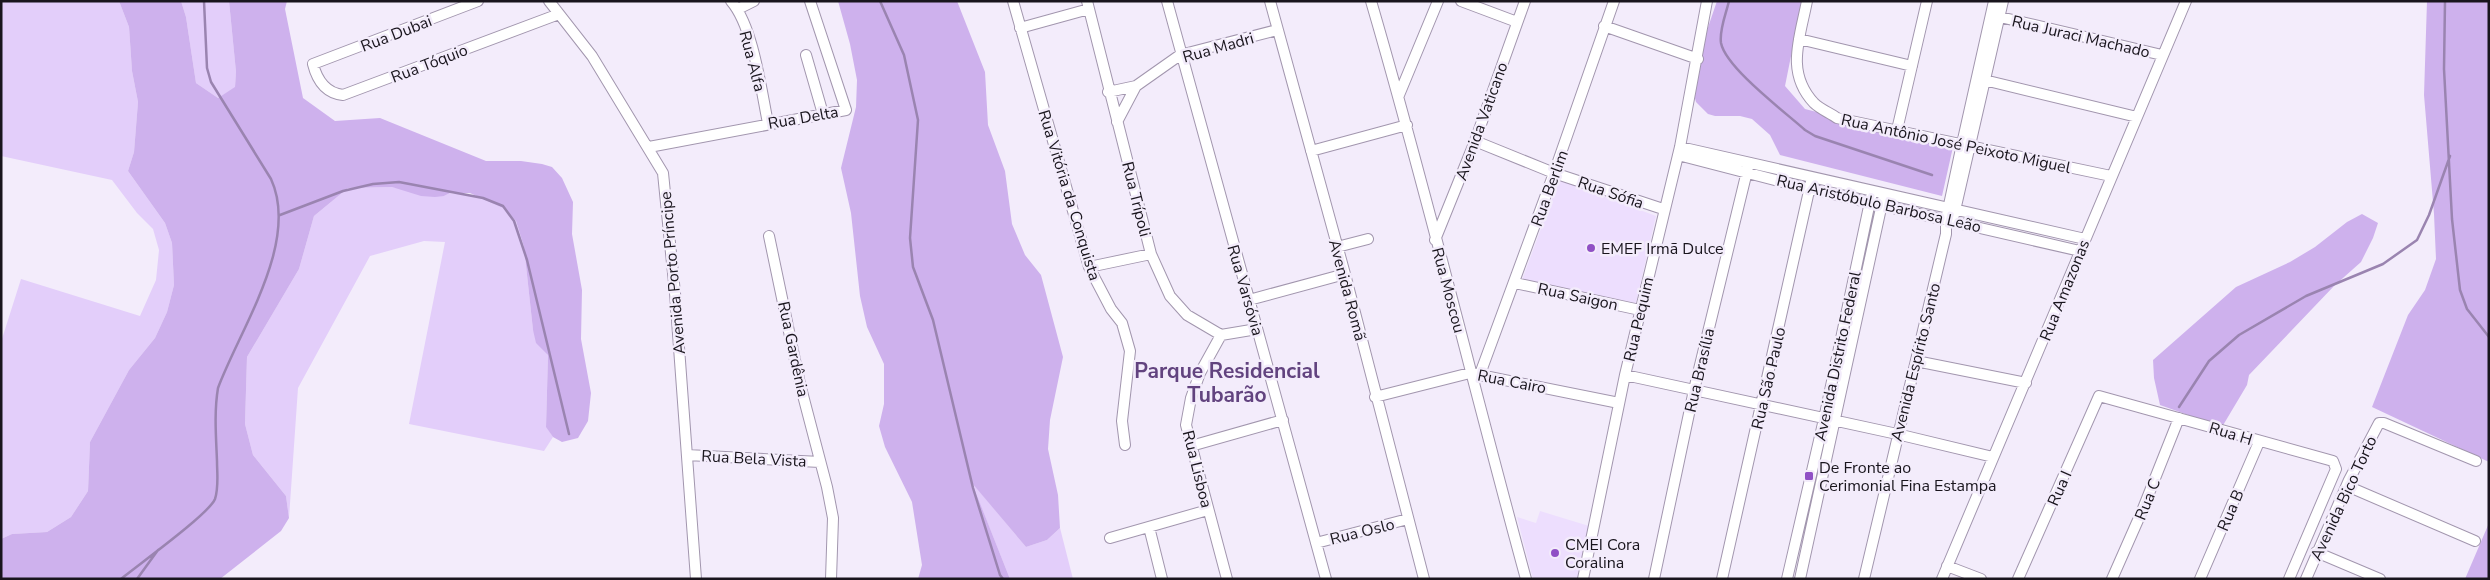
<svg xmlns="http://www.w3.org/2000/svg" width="2490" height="580" viewBox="0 0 2490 580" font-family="'Nunito Sans',sans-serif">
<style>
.built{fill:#eddefe}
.green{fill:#e3cefa}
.forest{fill:#ceb1ed}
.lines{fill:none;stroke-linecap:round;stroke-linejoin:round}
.stream{stroke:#9a84b0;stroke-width:2.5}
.minor-casing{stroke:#a296ae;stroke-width:12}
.minor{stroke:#fff;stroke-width:10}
.poi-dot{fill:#9050c5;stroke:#f3ecfb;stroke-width:2}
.labels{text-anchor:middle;stroke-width:5;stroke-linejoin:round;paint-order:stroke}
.street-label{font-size:16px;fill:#19151d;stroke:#f3ecfb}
.poi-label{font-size:16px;fill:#19151d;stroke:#f3ecfb;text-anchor:start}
.district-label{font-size:21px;font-weight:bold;fill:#62437f;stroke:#f3ecfb}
</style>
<rect width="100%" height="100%" fill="#f3ecfb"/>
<!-- built -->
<path class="built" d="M 1559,180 L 1656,216 L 1636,303 L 1522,280 Z
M 1540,511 L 1589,526 L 1577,579 L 1533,579 L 1517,517 L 1536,523 Z"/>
<!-- green -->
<path class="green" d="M 4,1 L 119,1 L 129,27 L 132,71 L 138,102 L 134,152 L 128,171 L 165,223 L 172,243 L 174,285 L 167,312 L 155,338 L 129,370 L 90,442 L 88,491 L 71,517 L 47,532 L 12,534 L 1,539 L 1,342 L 21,279 L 140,316 L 156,280 L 159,250 L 153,229 L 137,213 L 112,180 L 1,156 L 1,3 Z
M 181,1 L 229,1 L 236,72 L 235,88 L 218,98 L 196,83 L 186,17 Z
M 392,187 L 444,196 L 450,193 L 478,196 L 505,209 L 516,221 L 524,247 L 533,330 L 548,355 L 546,426 L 553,437 L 544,451 L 409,424 L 445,242 L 424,241 L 370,256 L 298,388 L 289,518 L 286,496 L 253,455 L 245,424 L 247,357 L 299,269 L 314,216 L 348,188 Z
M 971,481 L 1026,547 L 1047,540 L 1060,528 L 1073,579 L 1010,579 Z"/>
<!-- forest -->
<path class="forest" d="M 119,1 L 181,1 L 186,17 L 196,83 L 218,98 L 235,87 L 236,72 L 229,1 L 287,1 L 285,9 L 303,98 L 335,121 L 380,118 L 486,161 L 521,161 L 542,164 L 552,167 L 562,178 L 573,202 L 572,234 L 582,290 L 581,339 L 591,393 L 588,421 L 578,438 L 562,442 L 553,437 L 546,427 L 548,355 L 536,343 L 533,330 L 524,247 L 516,221 L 505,209 L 470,193 L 450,193 L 444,196 L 435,197 L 421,196 L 392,187 L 348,188 L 314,216 L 299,269 L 247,357 L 245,424 L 253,455 L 286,496 L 289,518 L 281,531 L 220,579 L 1,579 L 1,539 L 12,534 L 47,532 L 71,517 L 88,491 L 90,442 L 129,370 L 155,338 L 167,312 L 174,285 L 172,243 L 165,223 L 128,171 L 134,152 L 138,102 L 132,71 L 129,27 Z
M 838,1 L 957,1 L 985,72 L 988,125 L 1005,171 L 1012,224 L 1025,255 L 1041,275 L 1063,357 L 1050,420 L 1048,449 L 1058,495 L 1060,528 L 1047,540 L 1026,547 L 972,483 L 1010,579 L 918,579 L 922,565 L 912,502 L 885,447 L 879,426 L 884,404 L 884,364 L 867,327 L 860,296 L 851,213 L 841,168 L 856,107 L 857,80 L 850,44 Z
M 1717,1 L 1802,1 L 1785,86 L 1805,109 L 1953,147 L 1942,196 L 1780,155 L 1770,135 L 1752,119 L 1740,116 L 1715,116 L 1708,114 L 1696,102 L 1690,80 Z
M 2427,1 L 2488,1 L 2489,462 L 2372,407 L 2408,315 L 2425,290 L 2436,259 L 2434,214 L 2424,95 Z
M 2362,214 L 2378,223 L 2373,238 L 2361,262 L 2334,286 L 2249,375 L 2247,385 L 2222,427 L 2160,405 L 2154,378 L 2153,360 L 2236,287 L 2290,262 L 2315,247 L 2347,222 Z
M 2489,523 L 2489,579 L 2465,579 Z"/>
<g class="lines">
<!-- stream -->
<path class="stream" d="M 880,1 L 904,55 L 918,120 L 910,238 L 913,267 L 933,320 L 973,488 L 1000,575 L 1003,579
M 1729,1 C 1726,14 1719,30 1721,43 C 1726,68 1785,112 1805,130 L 1815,136 L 1932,175
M 2445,1 L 2444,69 L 2452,219 L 2460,290 L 2467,309 L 2489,337
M 280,215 L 343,191 L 373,184 L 399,182 L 483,198 L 503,206 L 514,221 L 527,260 L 569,434
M 2179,407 L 2209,361 L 2239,335 L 2306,296 L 2383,264 L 2417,240 L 2429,215 L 2450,156
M 121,579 C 138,565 209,514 215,499 C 219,487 217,473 217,461 C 216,436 214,412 218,388 C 240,329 300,242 271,179 L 211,82 L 207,68 L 204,1
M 137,579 L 158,550"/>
<defs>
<path id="minor" d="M 478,1 L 313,64 C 317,80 325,93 343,95 L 559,14
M 549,1 L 592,56 L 663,173 L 675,293 L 696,579
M 731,1 C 753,26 761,89 768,123
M 1013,1 L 1089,267 L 1111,309 L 1122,323 L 1130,351 L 1122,421 L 1125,445
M 1087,1 L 1151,254 L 1170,296 L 1187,315 L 1221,335 L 1257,329
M 1167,1 L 1326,579
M 1270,1 L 1345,274 L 1424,579
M 1371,1 C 1427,192 1473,386 1526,579
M 1461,1 L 1517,22
M 1807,1 C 1800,38 1785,72 1814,103 C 1820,109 1830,113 1837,118 L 2111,176
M 738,9 L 754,1
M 2000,17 L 2162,55
M 1604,26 L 1698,59
M 1020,28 L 1089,9
M 1799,39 L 1912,66
M 806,55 L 823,114
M 1980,79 L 2137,117
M 1108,92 L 1136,86 L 1180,55 L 1277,30
M 1399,95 L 1438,1
M 1117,122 L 1136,86
M 1897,130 L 1927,1
M 1475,141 L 1554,173 L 1663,209
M 649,147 L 846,110 L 810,1
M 1680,147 L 2085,239
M 1311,151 L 1407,125
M 1678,155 L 1810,189 L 2080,251
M 1954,215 L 2003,1
M 769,236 L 800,384 L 827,487 L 833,518 L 831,579
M 1435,240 L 1475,141 L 1525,1
M 1337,247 L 1368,239
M 1089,267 L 1151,254
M 1515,283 L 1640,310
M 1249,300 L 1345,274
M 1221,335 L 1200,373 L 1191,398 L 1186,425 L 1227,579
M 1916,361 L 2026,383
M 1480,374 L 1554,173 L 1614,1
M 1625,375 L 1897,434 L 1993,457
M 1375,397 L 1470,373 L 1619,403
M 1191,446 L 1283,420
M 687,455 L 820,462
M 2347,486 L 2475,541
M 1149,527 L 1162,579
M 1110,538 L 1208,510
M 1316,543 L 1408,519
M 2316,552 L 2380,579
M 1947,566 L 1981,579
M 1583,579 L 1625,375 L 1680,147 L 1707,1
M 1654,579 L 1694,390 L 1749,163
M 1722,579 L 1811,182
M 1787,579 L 1824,419 L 1871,197
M 1800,579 L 1883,199
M 1864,579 L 1946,234 L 1946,219 L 1962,144 L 1994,1
M 1942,579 L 2186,1
M 2018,579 L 2099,396 L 2333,461 L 2336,469 L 2289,579
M 2112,579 L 2142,511 L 2179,418
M 2200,579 L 2259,442
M 2306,579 L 2349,480 L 2379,423 L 2384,423 L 2476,461"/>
</defs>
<!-- minor casing -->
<use href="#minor" class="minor-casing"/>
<!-- minor -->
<use href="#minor" class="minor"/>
</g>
<!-- markers -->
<g class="poi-dot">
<circle cx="1591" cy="248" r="5"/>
<rect x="1804" y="471" width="10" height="10" rx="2.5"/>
<circle cx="1555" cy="553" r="5"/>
</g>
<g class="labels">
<!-- street labels -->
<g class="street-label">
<text transform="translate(396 33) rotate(-21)" y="6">Rua Dubai</text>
<text transform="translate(2081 36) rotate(13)" y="6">Rua Juraci Machado</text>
<text transform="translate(1218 47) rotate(-16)" y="6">Rua Madri</text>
<text transform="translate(753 61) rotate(75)" y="6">Rua Alfa</text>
<text transform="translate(429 63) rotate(-21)" y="6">Rua Tóquio</text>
<text transform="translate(803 117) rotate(-10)" y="6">Rua Delta</text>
<text transform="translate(1481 121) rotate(-70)" y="6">Avenida Vaticano</text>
<text transform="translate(1956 143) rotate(12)" y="6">Rua Antônio José Peixoto Miguel</text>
<text transform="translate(1549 188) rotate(-70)" y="6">Rua Berlim</text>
<text transform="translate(1611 192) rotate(19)" y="6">Rua Sófia</text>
<text transform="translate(1070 195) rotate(73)" y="6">Rua Vitória da Conquista</text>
<text transform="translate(1137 199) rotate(76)" y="6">Rua Trípoli</text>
<text transform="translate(1879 203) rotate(13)" y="6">Rua Aristóbulo Barbosa Leão</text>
<text transform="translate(672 273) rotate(-95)" y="6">Avenida Porto Príncipe</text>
<text transform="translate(1246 290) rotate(74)" y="6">Rua Varsóvia</text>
<text transform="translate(1348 290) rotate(75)" y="6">Avenida Romã</text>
<text transform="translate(1449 290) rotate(75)" y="6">Rua Moscou</text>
<text transform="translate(2064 290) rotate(-68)" y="6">Rua Amazonas</text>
<text transform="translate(1578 296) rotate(12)" y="6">Rua Saigon</text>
<text transform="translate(1638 319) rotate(-77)" y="6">Rua Pequim</text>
<text transform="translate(794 349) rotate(78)" y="6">Rua Gardênia</text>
<text transform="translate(1837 356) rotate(-78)" y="6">Avenida Distrito Federal</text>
<text transform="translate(1915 362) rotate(-76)" y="6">Avenida Espírito Santo</text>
<text transform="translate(1699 370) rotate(-77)" y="6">Rua Brasília</text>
<text transform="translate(1768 378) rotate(-77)" y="6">Rua São Paulo</text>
<text transform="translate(1512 381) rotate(11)" y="6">Rua Cairo</text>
<text transform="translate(2231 433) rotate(17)" y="6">Rua H</text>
<text transform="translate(754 458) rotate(3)" y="6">Rua Bela Vista</text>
<text transform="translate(1198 469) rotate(76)" y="6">Rua Lisboa</text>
<text transform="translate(2059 488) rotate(-66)" y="6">Rua I</text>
<text transform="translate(2343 498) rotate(-65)" y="6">Avenida Bico Torto</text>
<text transform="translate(2147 499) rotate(-68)" y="6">Rua C</text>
<text transform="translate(2230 510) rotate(-67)" y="6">Rua B</text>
<text transform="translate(1362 531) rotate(-14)" y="6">Rua Oslo</text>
</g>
<!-- poi labels -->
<g class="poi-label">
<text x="1601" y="254">EMEF Irmã Dulce</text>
<text x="1819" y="473">De Fronte ao<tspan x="1819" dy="18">Cerimonial Fina Estampa</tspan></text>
<text x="1565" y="550">CMEI Cora<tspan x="1565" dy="18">Coralina</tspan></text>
</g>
<!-- district labels -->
<g class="district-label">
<text x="1227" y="378">Parque Residencial<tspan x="1227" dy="24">Tubarão</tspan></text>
</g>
</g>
<!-- border -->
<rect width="2490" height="580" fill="none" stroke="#19151d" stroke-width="5"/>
</svg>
